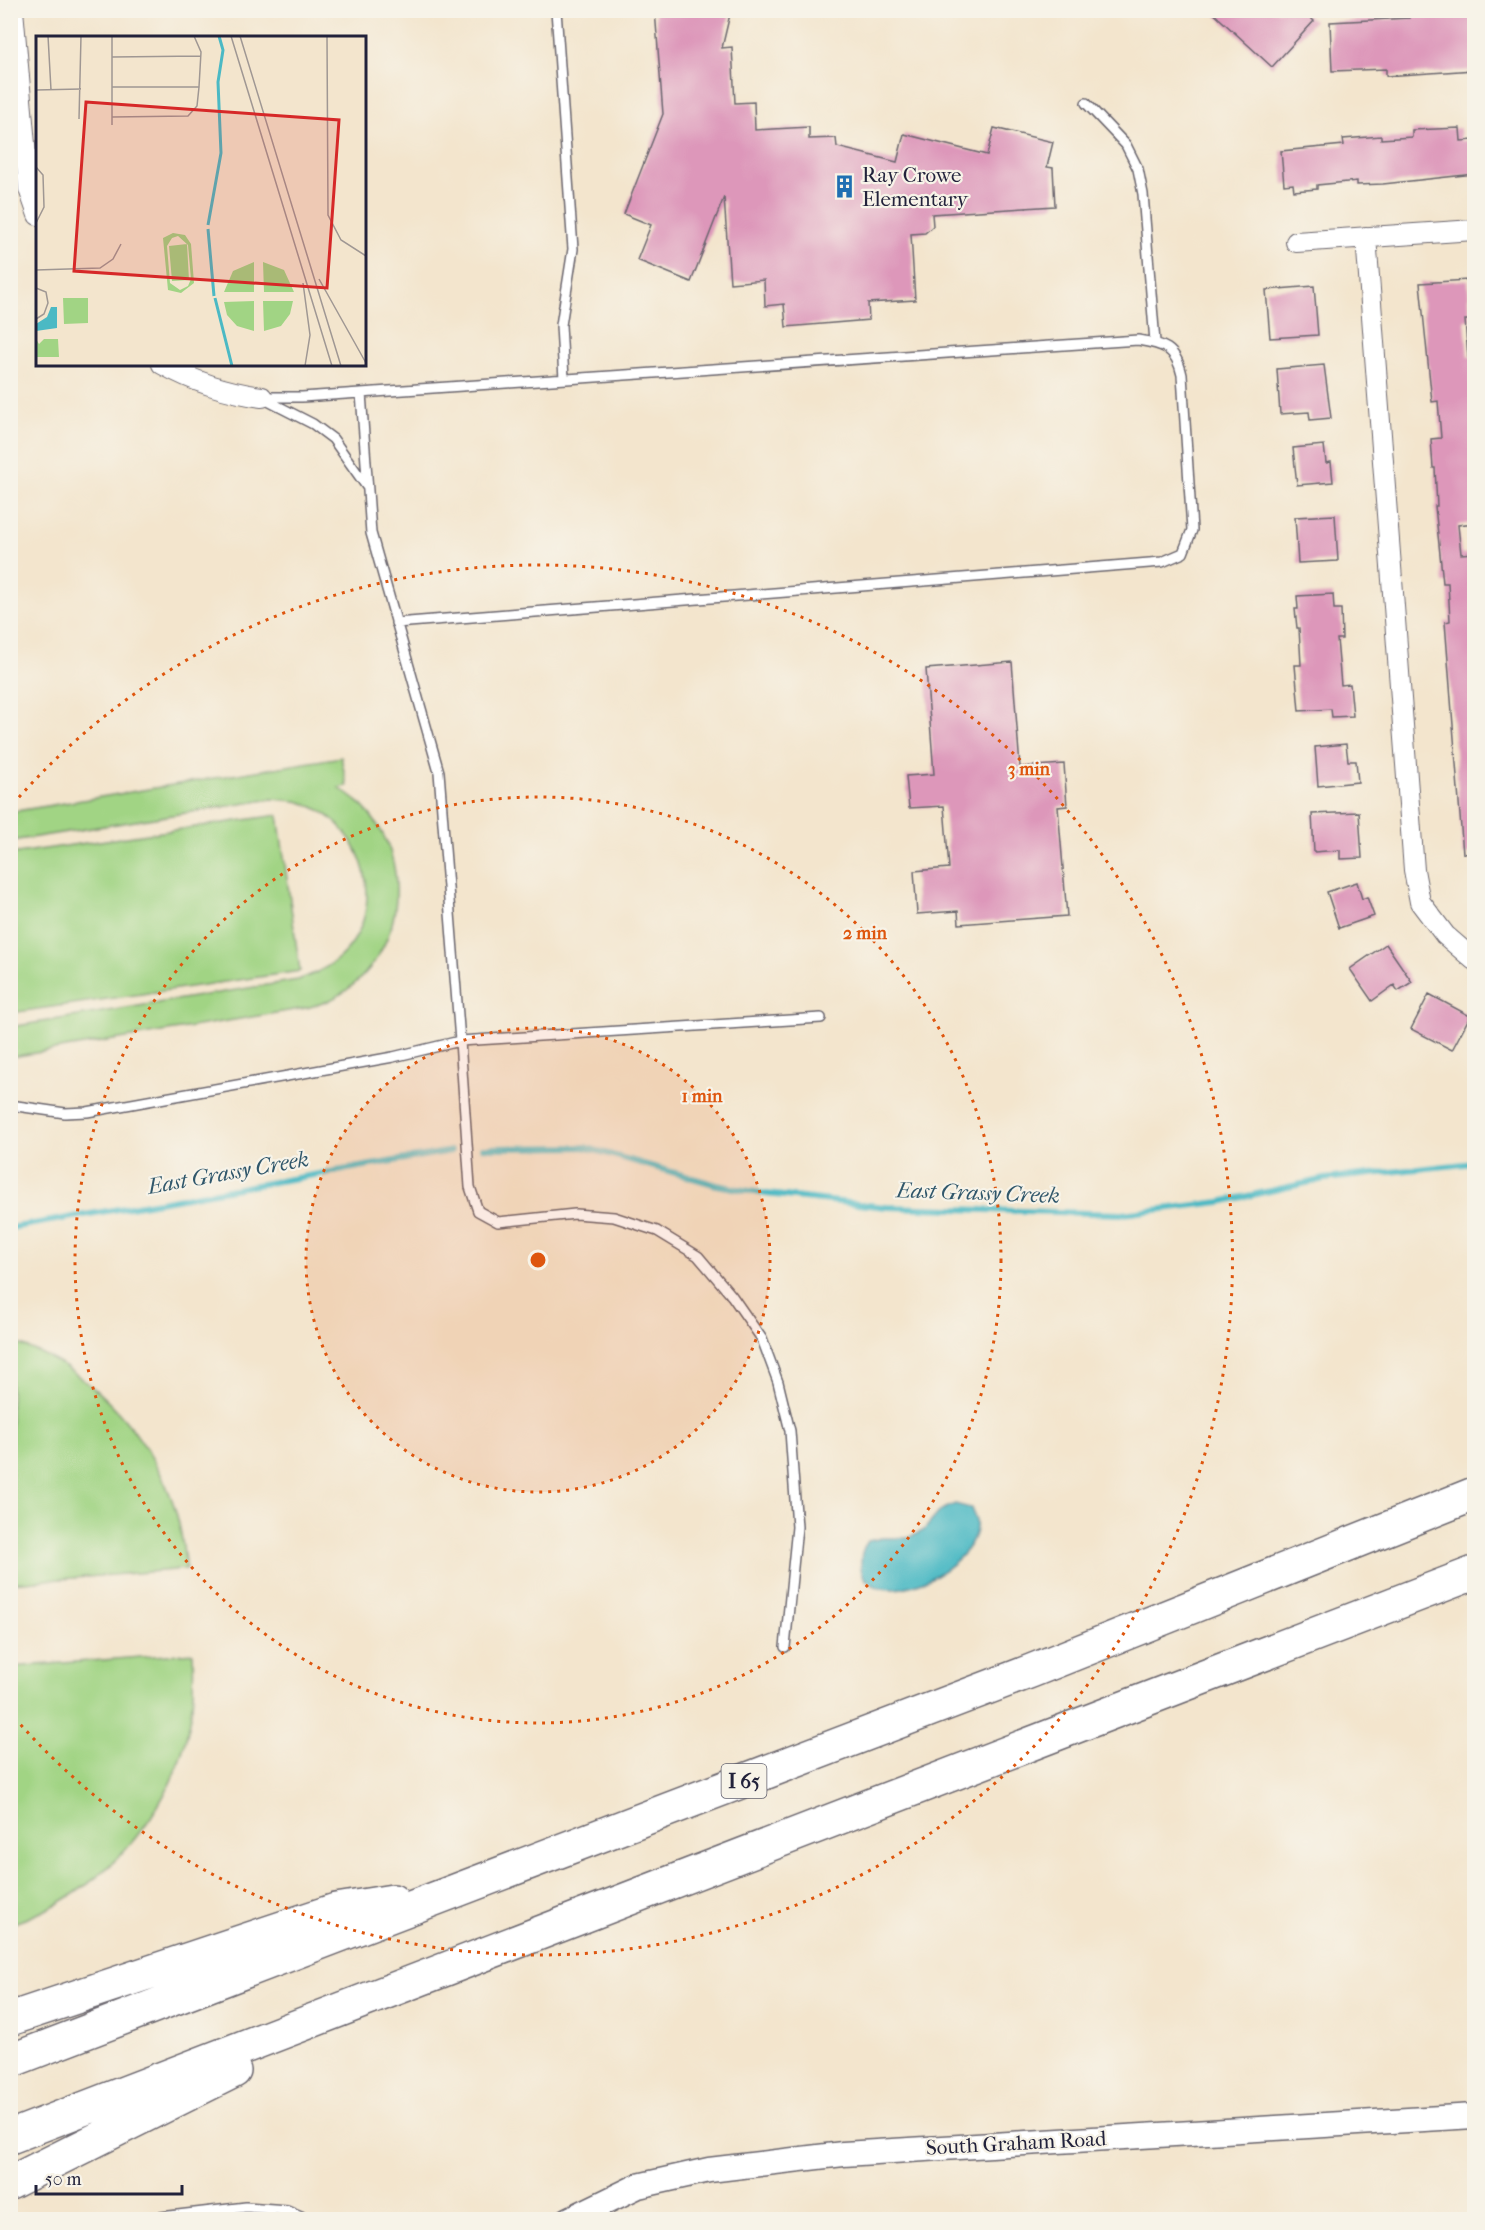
<svg xmlns="http://www.w3.org/2000/svg" width="1485" height="2230" viewBox="0 0 1485 2230" font-family="'IM FELL French Canon',serif">
<style>
.green{fill:#a1d484;stroke:#627b60;stroke-width:1.5}
.water{fill:#4bb9c4;stroke:#366e80;stroke-width:1.5}
.lines{fill:none;stroke-linecap:round;stroke-linejoin:round}
.stream{stroke:#4bb9c4;stroke-width:6}
.building{fill:#dd97ba}
.service-casing{stroke:#6b666e;stroke-width:12}
.minor-casing{stroke:#6b666e;stroke-width:22}
.tertiary-casing{stroke:#6b666e;stroke-width:27}
.motorway-casing{stroke:#6b666e;stroke-width:36}
.service{stroke:#fff;stroke-width:9}
.minor{stroke:#fff;stroke-width:20}
.tertiary{stroke:#fff;stroke-width:24}
.motorway{stroke:#fff;stroke-width:33}
.ring{fill:none;stroke:#de560e;stroke-width:3;stroke-dasharray:3 6}
.labels{text-anchor:middle;stroke-width:4.5;stroke-linejoin:round;paint-order:stroke}
.shield{fill:#f7f3e8;stroke:#62616f;stroke-width:1.5}
.shield-label{font-size:20px;font-weight:bold;fill:#22223b}
.poi-label{font-size:21px;fill:#22223b;stroke:#f7f3e8;text-anchor:start}
.street-label{font-size:21px;fill:#22223b;stroke:#f7f3e8}
.water-label{font-size:22px;font-style:italic;fill:#30576b;stroke:#f7f3e8}
.inset-river{fill:none;stroke:#4bb9c4;stroke-width:3}
.inset-road{fill:none;stroke:#9f9793;stroke-width:1.5}
.view{fill:#d62828;fill-opacity:0.15;stroke:#d62828;stroke-width:3}
.inset-edge{fill:none;stroke:#22223b;stroke-width:3}
.centre{fill:#de560e;stroke:#f7f3e8;stroke-width:3}
.ring-label{font-size:18px;text-anchor:middle;font-weight:bold;fill:#de560e;stroke:#f7f3e8;stroke-width:4.5;stroke-linejoin:round;paint-order:stroke}
</style>
<rect width="100%" height="100%" fill="#f7f3e8"/>
<filter id="ink" filterUnits="userSpaceOnUse"><feTurbulence type="fractalNoise" baseFrequency=".0167" numOctaves="2"/><feDisplacementMap in="SourceGraphic" scale="12" xChannelSelector="R" yChannelSelector="G"/><feConvolveMatrix kernelMatrix="1 2 1 2 8 2 1 2 1" color-interpolation-filters="sRGB"/></filter>
<filter id="wash" filterUnits="userSpaceOnUse"><feTurbulence type="fractalNoise" baseFrequency=".008" numOctaves="4" result="noise"/><feDisplacementMap in="SourceGraphic" scale="24" xChannelSelector="R" yChannelSelector="G"/><feGaussianBlur stdDeviation="1.35" result="paint"/><feColorMatrix in="noise" values="0 0 0 0 0 0 0 0 0 0 0 0 0 0 0 0 0 1.4 0 .05"/><feComposite in="paint" operator="in"/></filter>
<g filter="url(#wash)">
<rect width="100%" height="100%" fill="#f3e5cd"/>
<!-- green -->
<path class="green" d="M 341,757 L 347,786 L 339,788 C 348,794 357,800 364,808 C 404,850 406,916 374,962 C 363,978 346,993 328,1001 C 321,1004 313,1006 306,1008 L 11,1057 L 11,1027 L 298,980 C 311,975 324,970 335,961 C 392,916 368,822 300,802 C 291,800 281,800 272,799 L 11,841 L 11,812 Z
M 278,815 L 300,971 L 11,1013 L 11,854 Z
M 11,1342 C 83,1363 144,1428 171,1497 C 180,1520 183,1545 186,1569 L 11,1583 Z
M 193,1653 C 194,1677 194,1702 189,1726 C 170,1818 100,1895 11,1924 L 11,1667 Z"/>
<!-- water -->
<path class="water" d="M 955,1504 L 971,1508 C 972,1512 975,1517 976,1521 C 982,1558 902,1606 870,1583 C 865,1579 861,1574 861,1567 C 861,1556 861,1550 868,1541 L 882,1538 L 907,1538 L 923,1531 L 941,1510 Z"/>
<g class="lines">
<!-- stream -->
<path class="stream" d="M 483,1148 L 584,1147 L 717,1185 L 766,1194 L 886,1207 L 1122,1214 L 1220,1202 L 1324,1179 L 1474,1163
M 10,1228 L 451,1151"/>
</g>
<g id="blocks">
<!-- building -->
<path class="building" d="M 655,10 L 731,10 L 722,48 L 732,47 L 735,103 L 754,102 L 755,130 L 809,127 L 809,139 L 836,138 L 837,147 L 897,162 L 904,134 L 987,155 L 994,128 L 1053,142 L 1047,167 L 1053,168 L 1055,206 L 932,214 L 933,226 L 925,233 L 911,234 L 915,300 L 868,303 L 869,320 L 786,327 L 784,304 L 765,306 L 764,280 L 730,283 L 724,197 L 691,282 L 637,260 L 651,225 L 624,214 L 663,114 Z
M 1210,10 L 1302,10 L 1314,21 L 1272,67 Z
M 1474,11 L 1474,70 L 1386,76 L 1386,69 L 1332,71 L 1330,22 L 1409,18 L 1409,15 Z
M 1460,128 L 1461,141 L 1474,140 L 1474,174 L 1383,184 L 1357,185 L 1357,181 L 1317,185 L 1317,189 L 1294,191 L 1293,184 L 1284,185 L 1281,151 L 1344,145 L 1343,139 L 1381,136 L 1381,139 L 1412,137 L 1412,130 Z
M 1468,280 L 1470,320 L 1465,320 L 1468,357 L 1474,356 L 1474,378 L 1470,378 L 1474,410 L 1474,523 L 1458,525 L 1461,554 L 1474,553 L 1474,853 L 1463,854 L 1445,622 L 1450,621 L 1448,583 L 1443,583 L 1435,506 L 1437,506 L 1435,468 L 1433,468 L 1431,439 L 1441,438 L 1438,401 L 1432,402 L 1420,283 Z
M 1314,286 L 1318,335 L 1270,338 L 1266,290 Z
M 1324,365 L 1331,418 L 1310,420 L 1309,412 L 1280,414 L 1277,369 Z
M 1324,445 L 1326,463 L 1331,462 L 1333,482 L 1297,485 L 1293,448 Z
M 1335,515 L 1338,561 L 1298,563 L 1295,517 Z
M 1333,594 L 1334,609 L 1341,609 L 1342,639 L 1337,639 L 1341,685 L 1350,684 L 1353,716 L 1332,717 L 1331,709 L 1299,711 L 1295,665 L 1301,665 L 1299,628 L 1297,628 L 1295,609 L 1298,609 L 1297,596 Z
M 1012,662 L 1020,767 L 1064,764 L 1067,806 L 1058,807 L 1067,916 L 959,924 L 958,911 L 917,914 L 914,871 L 949,868 L 944,806 L 909,808 L 906,776 L 934,774 L 926,669 Z
M 1346,744 L 1348,761 L 1356,761 L 1358,782 L 1318,786 L 1315,747 Z
M 1359,812 L 1362,858 L 1340,859 L 1340,850 L 1314,852 L 1312,814 Z
M 1357,882 L 1362,899 L 1367,897 L 1374,916 L 1339,928 L 1327,892 Z
M 1386,944 L 1412,982 L 1398,991 L 1394,985 L 1372,1001 L 1350,969 Z
M 1429,994 L 1470,1016 L 1452,1050 L 1411,1029 Z"/>
</g>
</g>
<g filter="url(#ink)">
<use href="#blocks" fill-opacity="0" stroke="#6b666e" stroke-width="1.5"/>
<g class="lines">
<defs>
<path id="service" d="M 556,10 L 573,249 L 561,325 L 564,379
M 1086,103 L 1126,145 L 1138,169 L 1143,194 L 1155,342
M 10,161 L 26,160
M 262,397 L 302,397 L 1138,340 C 1163,344 1176,347 1182,375 L 1192,530 L 1183,553 L 1162,562 L 396,623
M 266,400 L 313,424 L 333,439 L 367,487
M 10,1105 L 65,1113 L 87,1112 L 393,1057 L 460,1041 L 439,772 L 371,533 L 361,393
M 785,1647 L 797,1527 L 790,1431 L 778,1382 L 762,1339 L 732,1296 L 698,1256 L 657,1231 L 614,1217 L 575,1214 L 498,1222 L 478,1211 L 470,1187 L 460,1041 L 821,1018
M 135,2220 L 246,2207 L 287,2210 L 310,2220"/>
<path id="minor" d="M 13,10 L 29,189 L 38,215
M 1366,237 L 1414,870 L 1420,902 L 1445,935 L 1474,960
M 1296,242 L 1474,230
M 162,364 C 194,382 225,392 262,397"/>
<path id="tertiary" d="M 568,2220 L 638,2186 L 709,2170 L 843,2154 L 1474,2116"/>
<path id="motorway" d="M 10,2019 L 336,1910 L 393,1901
M 10,2061 L 1031,1671 L 1474,1494
M 10,2137 L 1474,1573
M 10,2183 L 234,2071"/>
</defs>
<!-- service casing -->
<use href="#service" class="service-casing"/>
<!-- minor casing -->
<use href="#minor" class="minor-casing"/>
<!-- tertiary casing -->
<use href="#tertiary" class="tertiary-casing"/>
<!-- motorway casing -->
<use href="#motorway" class="motorway-casing"/>
<!-- service -->
<use href="#service" class="service"/>
<!-- minor -->
<use href="#minor" class="minor"/>
<!-- tertiary -->
<use href="#tertiary" class="tertiary"/>
<!-- motorway -->
<use href="#motorway" class="motorway"/>
</g>
</g>
<!-- distance rings -->
<circle cx="538" cy="1260" r="232" fill="#de560e" fill-opacity=".12"/>
<g class="ring">
<circle cx="538" cy="1260" r="232"/>
<circle cx="538" cy="1260" r="463"/>
<path d="M13 804A695 695 0 1 1 13 1716"/>
</g>
<!-- icons -->
<defs>
<symbol id="building-bare" viewBox="-9 -9 18 18"><path d="M-4-6H4V6H1V3H-1V6H-4ZM-2.5-4.3h1.7v1.8h-1.7ZM.8-4.3h1.7v1.8H.8ZM-2.5-1h1.7V.8h-1.7ZM.8-1h1.7V.8H.8Z" fill="#1f6fb2" stroke="#f7f3e8" stroke-width="2.5" paint-order="stroke"/></symbol>
</defs>
<g fill-rule="evenodd">
<use href="#building-bare" x="828" y="170" width="33" height="33"/>
</g>
<g class="labels">
<!-- shield labels -->
<rect class="shield" x="721.5" y="1764" width="45" height="34" rx="4.5"/>
<g class="shield-label">
<text x="744" y="1788">I 65</text>
</g>
<!-- poi labels -->
<g class="poi-label">
<text x="862" y="182">Ray Crowe<tspan x="862" dy="24">Elementary</tspan></text>
</g>
<!-- street labels -->
<g class="street-label">
<text transform="translate(1016 2143) rotate(-3)" y="7">South Graham Road</text>
</g>
<!-- water labels -->
<g class="water-label">
<text transform="translate(228 1172) rotate(-10)" y="8">East Grassy Creek</text>
<text transform="translate(978 1192) rotate(2)" y="8">East Grassy Creek</text>
</g>
</g>
<!-- overview -->
<g transform="translate(36 36)">
<rect width="330" height="330" fill="#f3e5cd"/>
<path d="M 137,197 L 149,199 L 155,208 L 158,247 L 145,257 L 132,254 L 127,202 ZM 142,200 L 152,209 L 155,243 L 152,250 L 144,254 L 134,247 L 131,210 L 136,202 ZM 151,208 L 153,244 L 136,245 L 133,210 ZM 218,226 L 218,256 L 188,256 L 197,235 ZM 227,226 L 248,234 L 258,256 L 228,256 ZM 27,262 L 52,262 L 52,287 L 28,288 ZM 218,265 L 218,295 L 201,290 L 191,279 L 188,266 ZM 227,265 L 257,265 L 254,278 L 245,290 L 228,295 ZM 0,303 L 3,308 L 8,303 L 22,303 L 23,321 L 0,321 Z" fill="#a1d484" fill-rule="evenodd"/>
<path d="M 15,271 L 21,271 L 21,292 L 0,295 L 0,288 L 11,281 Z" fill="#4bb9c4"/>
<path class="inset-river" d="M 172,189 L 185,117 L 182,46 L 187,14 L 183,0M 172,193 L 178,260M 179,262 L 196,330"/>
<path class="inset-road" d="M 12,0 L 15,54M 76,0 L 76,89M 195,0 L 296,330M 204,0 L 305,330M 291,0 L 292,179 L 305,204 L 330,220M 76,21 L 165,20M 76,51 L 163,51 L 165,16 L 158,0M 0,54 L 45,53M 76,81 L 152,80 L 161,70 L 163,51M 43,83 L 45,0M 0,131 L 7,139 L 8,171 L 0,187M 0,234 L 64,232 L 77,223 L 85,208M 283,243 L 330,327M 267,247 L 274,299 L 269,330M 0,252 L 10,256 L 12,267 L 8,278 L 0,283"/>
<path class="view" d="M 50,66 L 303,84 L 291,252 L 38,235 Z"/>
<rect width="330" height="330" class="inset-edge"/>
</g>
<circle cx="538" cy="1260" r="9" class="centre"/>
<g class="ring-label">
<text x="1029" y="775">3 min</text>
<text x="865" y="939">2 min</text>
<text x="702" y="1102">1 min</text>
</g>
<!-- margin -->
<rect width="1485" height="2230" fill="none" stroke="#f7f3e8" stroke-width="36"/>
<!-- scale -->
<path d="M36 2185v9h146v-9" fill="none" stroke="#22223b" stroke-width="3"/>
<text x="45" y="2185" font-size="18" fill="#22223b" stroke="#f7f3e8" stroke-width="4.5" paint-order="stroke">50 m</text>
</svg>
